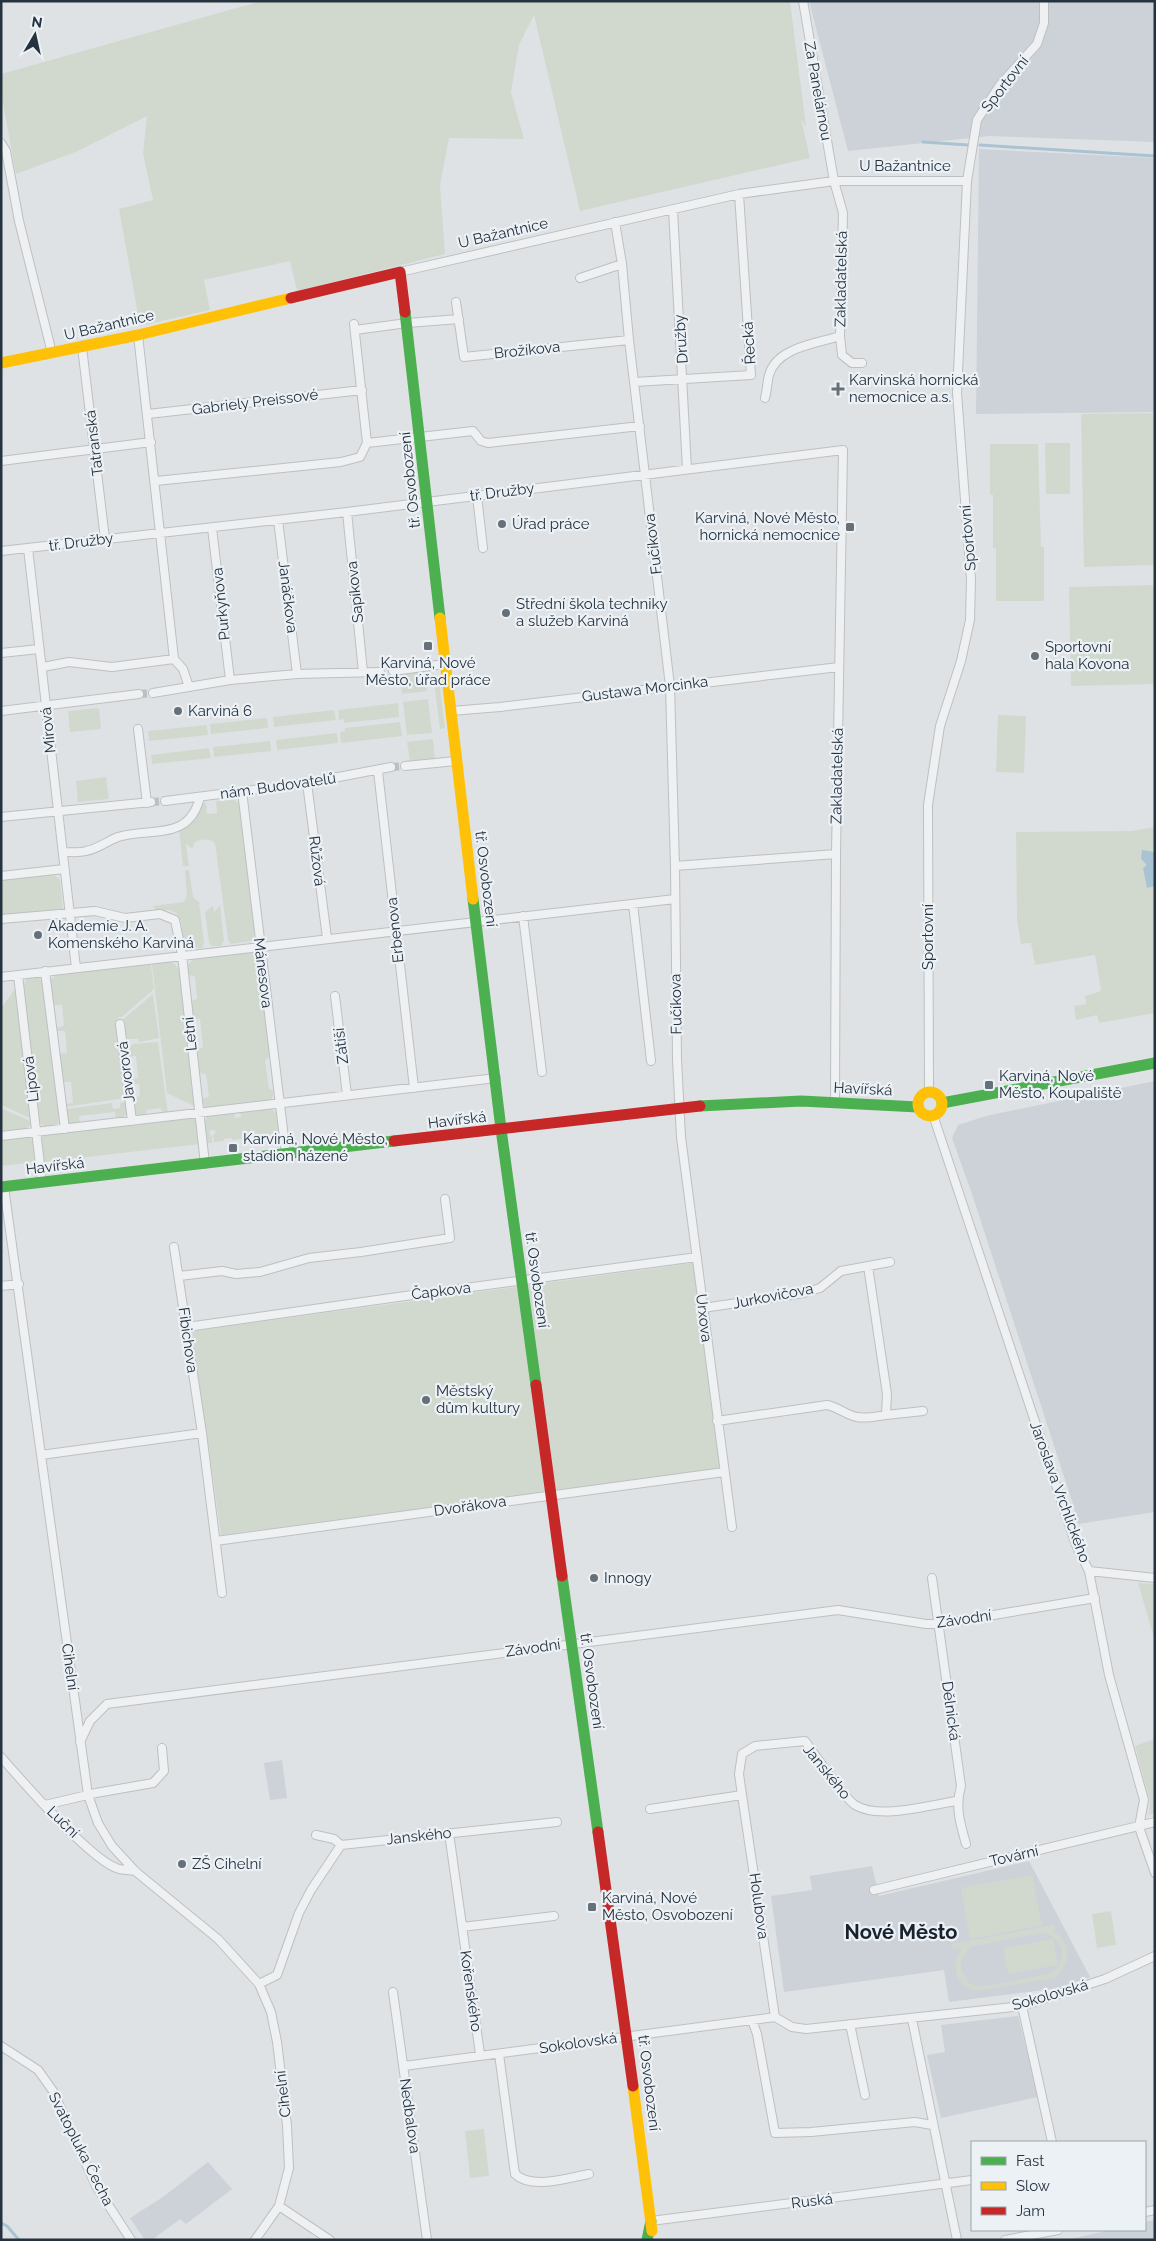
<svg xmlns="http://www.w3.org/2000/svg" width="1156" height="2241" viewBox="0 0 1156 2241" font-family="Raleway,sans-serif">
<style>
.built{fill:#ccd2d8}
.green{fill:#d1d9cf;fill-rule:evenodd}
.water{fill:#aac3d2}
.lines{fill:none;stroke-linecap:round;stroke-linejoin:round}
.stream{stroke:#aac3d2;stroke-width:3}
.street-tunnel{stroke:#babfc3;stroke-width:8;stroke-dasharray:8 4;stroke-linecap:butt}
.street-casing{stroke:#bdc0c2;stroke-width:10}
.street{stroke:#eef0f2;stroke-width:8}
.fast{stroke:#4caf50;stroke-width:11}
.slow{stroke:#ffc107;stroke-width:11}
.jam{stroke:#c62828;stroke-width:11}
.poi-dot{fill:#667079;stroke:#ecf1f5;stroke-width:2}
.labels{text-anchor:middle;stroke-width:4.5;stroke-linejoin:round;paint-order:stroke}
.street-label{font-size:15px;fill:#25323f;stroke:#ecf1f5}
.poi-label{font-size:15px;fill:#25323f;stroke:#ecf1f5;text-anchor:start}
.district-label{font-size:20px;font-weight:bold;fill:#18232f;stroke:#ecf1f5}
</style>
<rect width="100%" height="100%" fill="#dfe2e4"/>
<!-- built -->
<path class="built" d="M 809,1 L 1155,1 L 1155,142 L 990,136 L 848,151 Z
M 979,149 L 1155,158 L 1155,412 L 976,414 Z
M 1155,1081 L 1155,1512 L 1078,1524 L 1074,1507 L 972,1194 L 952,1138 L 958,1125 L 986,1116 Z
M 282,1760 L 287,1798 L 270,1800 L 264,1763 Z
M 1029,1861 L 1090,1977 L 1060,1988 L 949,2002 L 944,1970 L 784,1992 L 771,1896 L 812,1890 L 810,1876 L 872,1866 L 879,1896 Z
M 1018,2016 L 1038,2097 L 941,2118 L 927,2055 L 945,2052 L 941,2025 Z
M 208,2162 L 232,2189 L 186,2224 L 180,2219 L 152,2240 L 145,2240 L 130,2218 L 163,2197 Z
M 1155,2220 L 1155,2240 L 1066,2240 L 1111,2230 L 1145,2230 L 1145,2222 Z"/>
<!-- green -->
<path class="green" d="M 261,1 L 790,1 L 806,127 L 801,119 L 810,158 L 580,211 L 534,15 L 519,45 L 511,92 L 524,139 L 449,138 L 440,185 L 445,254 L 297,291 L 290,261 L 204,280 L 210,310 L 140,326 L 119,209 L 153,200 L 143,153 L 147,116 L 78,151 L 16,174 L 1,93 L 1,74 Z
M 1155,413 L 1155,565 L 1084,567 L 1081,414 Z
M 1045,443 L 1070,443 L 1070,494 L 1046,494 Z
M 990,444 L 1038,444 L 1041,547 L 1044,547 L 1044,601 L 996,601 L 996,548 L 993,548 L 993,495 L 990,494 Z
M 1155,585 L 1155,684 L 1071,686 L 1069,587 Z
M 425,671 L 427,691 L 402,694 L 400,674 Z
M 433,673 L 439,681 L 445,728 L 440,729 Z
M 428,699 L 432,733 L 407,735 L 403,702 Z
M 398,703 L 399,717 L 344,723 L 344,719 L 339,720 L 338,710 Z
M 99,708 L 101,729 L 70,732 L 68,711 Z
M 334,710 L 336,720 L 274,727 L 273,717 Z
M 998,715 L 1026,716 L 1024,773 L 996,772 Z
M 267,718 L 268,728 L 211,734 L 210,724 Z
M 400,722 L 402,736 L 341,743 L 340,732 L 345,731 L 345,728 Z
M 207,725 L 208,735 L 149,741 L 148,731 Z
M 337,733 L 338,743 L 277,750 L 276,740 Z
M 433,739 L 435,759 L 410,761 L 407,742 Z
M 270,741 L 271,751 L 214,757 L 213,747 Z
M 209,748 L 211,758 L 152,764 L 151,755 Z
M 106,777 L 109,799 L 78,802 L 76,781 Z
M 233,799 L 240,804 L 255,931 L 252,941 L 231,944 L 228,940 L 215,843 C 209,838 199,839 194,843 L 193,849 L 186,844 L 189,866 L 183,866 L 179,830 C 194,822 196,808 206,802 L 207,814 L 217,813 L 216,801 Z
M 1155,827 L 1155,1013 L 1099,1023 L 1097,1015 L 1076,1020 L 1074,1006 L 1086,1004 L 1085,996 L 1101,991 L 1095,955 L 1035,965 L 1031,943 L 1021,944 L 1017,921 L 1016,832 L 1132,831 Z
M 185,870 L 189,870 L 193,897 L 199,902 L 204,943 L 202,948 C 167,952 194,921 172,911 C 167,909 161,911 156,910 L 153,906 L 184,902 L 187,895 Z
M 52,873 L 60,880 L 63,910 L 1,917 L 1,879 Z
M 220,905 L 224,941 L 221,946 L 212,946 L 209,942 L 205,913 L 211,907 L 213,906 L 214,912 Z
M 247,952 L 254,954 L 259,961 L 270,1057 L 265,1060 L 269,1089 L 273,1090 L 273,1096 L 269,1102 L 207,1109 L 201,1100 L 203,1098 L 209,1097 L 206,1074 L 198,1073 L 196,1051 L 203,1047 L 200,1019 L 195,1019 L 192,1016 L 190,1004 L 193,1000 L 197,999 L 195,977 L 187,974 L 186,966 L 195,958 Z
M 169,961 L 175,964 L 180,971 L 194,1106 L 167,1093 L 152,965 L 154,963 Z
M 149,963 L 151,965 L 154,989 L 122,1017 L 117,1018 L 126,1098 L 64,1107 L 66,1104 L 73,1103 L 71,1082 L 62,1082 L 59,1054 L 67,1053 L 65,1031 L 55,1031 L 56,1028 L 64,1026 L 62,1005 L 53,1005 L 51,980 L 58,973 Z
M 36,976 L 42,980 L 60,1116 L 58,1124 L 47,1128 L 41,1124 L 38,1118 L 23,987 L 26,980 Z
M 15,989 L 16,989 L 30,1118 L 1,1105 L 1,1008 Z
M 153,994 L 159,1038 L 139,1042 L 138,1039 L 127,1039 L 123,1033 L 122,1020 Z
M 158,1042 L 168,1114 L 163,1115 L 161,1108 L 146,1110 L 146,1117 L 139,1116 L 134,1113 L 132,1098 L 140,1096 L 139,1084 L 131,1085 L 130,1080 L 138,1078 L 136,1056 L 128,1057 L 127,1049 L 133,1044 Z
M 126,1102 L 127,1113 L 122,1119 L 116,1120 L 115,1112 L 79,1116 L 80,1124 L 71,1124 L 67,1120 L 66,1109 L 112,1103 L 113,1109 L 120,1108 L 120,1103 Z
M 270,1107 L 276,1113 L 279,1135 L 232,1140 L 232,1138 L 224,1139 L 224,1141 L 214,1142 L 213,1136 L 216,1132 L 214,1130 L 210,1130 L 209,1133 L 212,1136 L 212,1143 L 207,1143 L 204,1123 L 208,1115 L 234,1111 L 235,1118 L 241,1117 L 240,1110 Z
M 1,1108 L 30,1121 L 31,1124 L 26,1130 L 1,1134 Z
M 191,1117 L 197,1122 L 200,1144 L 43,1162 L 41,1140 L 43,1135 Z
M 29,1136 L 34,1142 L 36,1162 L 1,1166 L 2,1138 Z
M 693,1263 L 720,1469 L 221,1535 L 192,1331 Z
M 1138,1583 L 1155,1584 L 1155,1641 Z
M 1155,1739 L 1155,1813 L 1149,1815 L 1150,1801 L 1135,1746 Z
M 1032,1875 L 1042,1925 L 970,1939 L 961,1888 Z
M 1111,1911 L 1116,1945 L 1097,1948 L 1092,1914 Z
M 1054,1925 L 1055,1930 L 1053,1931 C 1071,1942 1072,1964 1055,1978 L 975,1991 L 964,1986 L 957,1976 L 955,1963 L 962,1948 L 953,1949 L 952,1944 ZM 1040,1933 C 1064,1935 1070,1962 1050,1974 L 978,1987 L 969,1983 L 961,1969 L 961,1959 L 970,1947 Z
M 1053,1939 L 1058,1965 L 1008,1974 L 1003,1948 Z
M 484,2129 L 489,2176 L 470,2178 L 465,2131 Z"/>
<!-- water -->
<path class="water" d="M 1142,850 L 1155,852 L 1155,886 L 1147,888 L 1143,868 L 1147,865 L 1141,859 Z"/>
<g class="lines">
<!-- stream -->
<path class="stream" d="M 923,142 L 968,145
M 980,145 L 1155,156
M 1,2223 L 7,2226 L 19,2240"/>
<!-- street-tunnel -->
<path class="street-tunnel" d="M 139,694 L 153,693
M 391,767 L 405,766
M 151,802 L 165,801"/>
<defs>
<path id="street" d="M 803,1 L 834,181 L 843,213 L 840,336 L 842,355 L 852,363 L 862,363
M 1,143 L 6,151 L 19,221 L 52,353
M 673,210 L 687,469
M 615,222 L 622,264 L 629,340 L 670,686 L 675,866 L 677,1059 L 681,1137 L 732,1527
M 400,272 L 739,194 L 834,181 L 967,181
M 580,278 L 622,264
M 456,302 L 464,357 L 629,340
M 354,324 L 367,443
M 355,330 L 407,323 L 459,319
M 138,335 L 174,659
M 82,347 L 105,539
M 635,382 L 751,375 L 739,194
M 765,398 C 767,391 767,383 769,375 C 777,347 816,344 840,336
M 148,414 L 362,390
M 367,443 L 473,431 L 481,441 L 488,443 L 640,426
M 1,461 L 151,442
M 156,481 L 341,462 L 360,457 L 367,443
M 477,496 L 483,548
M 347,512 L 363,672
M 278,520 L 297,674
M 212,528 L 230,680
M 28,548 L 76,968
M 1,551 L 347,512 L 843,450 L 836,854 L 835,1102
M 1,653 L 39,649
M 174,659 L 183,669 L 189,687
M 43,667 L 69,662 L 112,667 L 174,659
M 393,671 L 445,664
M 153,693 L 230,680 L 297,674 L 380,672
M 1,711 L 139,694
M 451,711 L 500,707 L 839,667
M 138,729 L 147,803
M 405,766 L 456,761
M 378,771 L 414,1088
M 307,783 L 327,938
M 242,791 L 286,1154
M 165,801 L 307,783 L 391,767
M 1,817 L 151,802
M 63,852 C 71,852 79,853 86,851 C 98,849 107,841 118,837 C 151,827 189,842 200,797
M 675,866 L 836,854
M 1,876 L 64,869
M 633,904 L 651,1061
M 523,916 L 542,1072
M 1,919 L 95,911 L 125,918 L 160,914 L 175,920 L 182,955 L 205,1164
M 45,971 L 65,1129
M 18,975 L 42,1182
M 1,977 L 675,899
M 335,996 L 347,1095
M 120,1024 L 132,1121
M 929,1092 L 928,805 L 940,726 L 961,661 L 970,620 L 971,580 L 957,393 L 967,181 L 977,120 L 1000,85 L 1037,44 L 1044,23 L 1044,1
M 933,1115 L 1076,1545 L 1089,1571 L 1109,1675 L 1144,1800 L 1139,1827 L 1155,1873
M 1,1136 L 496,1078
M 4,1187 L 88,1795 L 98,1823 L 112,1846 L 135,1871 L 218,1939 L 259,1984 L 271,2012 L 277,2042 L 287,2125 L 289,2168 L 279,2206 L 255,2240
M 174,1247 L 202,1433 L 222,1593
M 179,1276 L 222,1271 L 236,1274 L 260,1272 L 309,1258 L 361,1252 L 450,1238 L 445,1199
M 1,1286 L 19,1284
M 703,1308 L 804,1293 L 820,1288 L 841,1271 L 890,1262
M 187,1327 L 405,1296 L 697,1257
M 886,1415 L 923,1411
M 717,1421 L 827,1405 C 838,1407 846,1415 857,1417 C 866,1419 877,1416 886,1415 L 887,1394 L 868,1266
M 41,1455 L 202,1433
M 216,1541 L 724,1472
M 1089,1571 L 1155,1578
M 932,1578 L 961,1786 C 955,1807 960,1823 966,1844
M 80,1742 L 90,1721 L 107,1704 L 838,1610 L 926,1624 L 940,1624 L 1095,1598
M 1,1757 C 23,1782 91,1861 119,1869 C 124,1870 130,1870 135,1871
M 742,1795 L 775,2017
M 45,1805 L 96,1793 L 153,1783 L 164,1771 L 162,1748
M 650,1809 L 742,1795 L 739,1774 L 742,1754 L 755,1746 L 805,1741 C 814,1753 844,1798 855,1805 C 879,1820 929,1805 957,1801
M 449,1833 L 480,2054
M 341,1845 L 557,1822
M 874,1890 L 1155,1822
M 462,1927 L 554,1916
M 259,1984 L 277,1975 L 299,1913 L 311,1890 L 341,1845 L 334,1839 L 316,1835
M 393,1992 L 427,2240
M 1022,2006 L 1052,2142
M 912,2019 L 957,2240
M 752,2020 L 757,2034 L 775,2133 L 811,2132 L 915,2122 L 932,2125
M 850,2024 L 865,2095
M 1,2046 L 38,2070 L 53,2091 L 96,2186 L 131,2240
M 499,2054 L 515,2174 C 532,2190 567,2178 589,2174
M 404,2066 L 775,2017 L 792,2027 L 806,2029 L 1022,2006 L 1105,1979 L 1155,1956
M 279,2206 L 330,2240
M 1145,2212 L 1155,2210
M 651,2221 L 972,2180
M 1005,2240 L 1058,2230"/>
</defs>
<!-- street casing -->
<use href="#street" class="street-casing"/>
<!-- street -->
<use href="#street" class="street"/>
<!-- fast -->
<path class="fast" d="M 405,312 L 440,618
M 473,899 L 501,1129 L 536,1385
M 942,1103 L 1155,1063
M 700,1106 L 801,1101 L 918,1107
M 1,1187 L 394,1141
M 562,1576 L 598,1832
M 647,2240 L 651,2221"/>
<!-- slow -->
<path class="slow" d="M 1,363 L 138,335 L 291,298
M 440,618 L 473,899
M918 1104a12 12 0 1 1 24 0a12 12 0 1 1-24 0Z
M 633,2086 L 652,2231"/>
<!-- jam -->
<path class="jam" d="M 291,298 L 400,272 L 405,312
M 394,1141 L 700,1106
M 536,1385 L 562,1576
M 598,1832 L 633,2086"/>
</g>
<!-- markers -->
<g class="poi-dot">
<path d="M835.5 381.5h5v5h5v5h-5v5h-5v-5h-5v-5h5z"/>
<circle cx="502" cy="524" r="5"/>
<rect x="845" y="522" width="10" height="10" rx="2.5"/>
<circle cx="506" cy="613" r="5"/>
<rect x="423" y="641" width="10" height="10" rx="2.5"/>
<circle cx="1035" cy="656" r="5"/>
<circle cx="178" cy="711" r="5"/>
<circle cx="38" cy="935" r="5"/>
<rect x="984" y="1080" width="10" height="10" rx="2.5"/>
<rect x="228" y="1143" width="10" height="10" rx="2.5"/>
<circle cx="426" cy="1400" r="5"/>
<circle cx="594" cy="1578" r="5"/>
<circle cx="182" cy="1864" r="5"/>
<rect x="587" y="1902" width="10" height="10" rx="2.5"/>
</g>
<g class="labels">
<!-- street labels -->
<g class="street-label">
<text transform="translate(1005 84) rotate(-52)" y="5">Sportovní</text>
<text transform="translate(818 91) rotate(80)" y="5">Za Panelárnou</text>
<text x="905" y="171">U Bažantnice</text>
<text transform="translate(503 233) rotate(-13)" y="5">U Bažantnice</text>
<text transform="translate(841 279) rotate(-89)" y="5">Zakladatelská</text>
<text transform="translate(109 325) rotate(-13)" y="5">U Bažantnice</text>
<text transform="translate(681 339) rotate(-94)" y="5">Družby</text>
<text transform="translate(749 343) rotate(-94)" y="5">Řecká</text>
<text transform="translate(527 350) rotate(-6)" y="5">Brožíkova</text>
<text transform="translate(255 402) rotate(-7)" y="5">Gabriely Preissové</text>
<text transform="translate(94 443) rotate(-97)" y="5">Tatranská</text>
<text transform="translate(410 480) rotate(-96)" y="5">tř. Osvobození</text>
<text transform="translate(502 492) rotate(-7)" y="5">tř. Družby</text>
<text transform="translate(968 538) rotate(-95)" y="5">Sportovní</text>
<text transform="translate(81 542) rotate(-7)" y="5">tř. Družby</text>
<text transform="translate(653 544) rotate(-97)" y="5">Fučíkova</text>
<text transform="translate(355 592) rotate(-96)" y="5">Sapíkova</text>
<text transform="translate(288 597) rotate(83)" y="5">Janáčkova</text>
<text transform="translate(221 604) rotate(-96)" y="5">Purkyňova</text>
<text transform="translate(645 689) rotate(-7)" y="5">Gustawa Morcinka</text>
<text transform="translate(48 730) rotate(-96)" y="5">Mírová</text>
<text transform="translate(837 776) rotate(-89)" y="5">Zakladatelská</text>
<text transform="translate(278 786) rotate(-8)" y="5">nám. Budovatelů</text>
<text transform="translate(317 861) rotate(83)" y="5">Růžová</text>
<text transform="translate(486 879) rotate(83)" y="5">tř. Osvobození</text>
<text transform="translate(395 930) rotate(-96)" y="5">Erbenova</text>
<text transform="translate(928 937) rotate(-90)" y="5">Sportovní</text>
<text transform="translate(263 973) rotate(83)" y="5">Mánesova</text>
<text transform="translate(676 1004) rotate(-91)" y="5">Fučíkova</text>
<text transform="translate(190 1034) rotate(-96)" y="5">Letní</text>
<text transform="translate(341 1046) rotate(-97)" y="5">Zátiší</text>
<text transform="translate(126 1072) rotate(-97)" y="5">Javorová</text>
<text transform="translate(31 1079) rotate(-97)" y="5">Lipová</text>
<text transform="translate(863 1089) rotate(3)" y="5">Havířská</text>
<text transform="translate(457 1120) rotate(-7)" y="5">Havířská</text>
<text transform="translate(55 1166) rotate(-7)" y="5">Havířská</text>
<text transform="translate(537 1280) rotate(82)" y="5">tř. Osvobození</text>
<text transform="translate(441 1291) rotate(-7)" y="5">Čapkova</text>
<text transform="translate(773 1296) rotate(-11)" y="5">Jurkovičova</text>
<text transform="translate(704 1318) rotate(83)" y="5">Urxova</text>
<text transform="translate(188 1340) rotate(82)" y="5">Fibichova</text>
<text transform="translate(1060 1492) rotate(70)" y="5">Jaroslava Vrchlického</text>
<text transform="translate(470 1506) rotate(-8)" y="5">Dvořákova</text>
<text transform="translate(964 1619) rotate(-8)" y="5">Závodní</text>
<text transform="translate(533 1648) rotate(-8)" y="5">Závodní</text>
<text transform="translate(70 1667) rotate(82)" y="5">Cihelní</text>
<text transform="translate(592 1681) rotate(82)" y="5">tř. Osvobození</text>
<text transform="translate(951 1711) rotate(82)" y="5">Dělnická</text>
<text transform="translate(827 1772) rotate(51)" y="5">Janského</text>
<text transform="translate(63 1822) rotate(44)" y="5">Luční</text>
<text transform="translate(419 1836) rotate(-6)" y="5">Janského</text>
<text transform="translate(1014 1856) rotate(-13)" y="5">Tovární</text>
<text transform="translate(759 1906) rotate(82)" y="5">Holubova</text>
<text transform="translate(471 1991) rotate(82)" y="5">Kořenského</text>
<text transform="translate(1050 1995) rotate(-16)" y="5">Sokolovská</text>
<text transform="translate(578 2043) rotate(-8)" y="5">Sokolovská</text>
<text transform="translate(649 2083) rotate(83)" y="5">tř. Osvobození</text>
<text transform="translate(283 2094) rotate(-97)" y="5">Cihelní</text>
<text transform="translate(410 2116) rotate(82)" y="5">Nedbalova</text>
<text transform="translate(81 2149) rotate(63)" y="5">Svatopluka Čecha</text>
<text transform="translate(812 2201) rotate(-7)" y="5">Ruská</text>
</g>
<!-- poi labels -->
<g class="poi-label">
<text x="849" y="385">Karvinská hornická<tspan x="849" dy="17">nemocnice a.s.</tspan></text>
<text x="840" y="523" text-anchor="end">Karviná, Nové Město,<tspan x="840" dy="17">hornická nemocnice</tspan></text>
<text x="512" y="529">Úřad práce</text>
<text x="516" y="609">Střední škola techniky<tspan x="516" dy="17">a služeb Karviná</tspan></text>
<text x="1045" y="652">Sportovní<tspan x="1045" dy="17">hala Kovona</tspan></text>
<text x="428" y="668" text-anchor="middle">Karviná, Nové<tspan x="428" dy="17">Město, úřad práce</tspan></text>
<text x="188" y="716">Karviná 6</text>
<text x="48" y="931">Akademie J. A.<tspan x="48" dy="17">Komenského Karviná</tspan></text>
<text x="999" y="1081">Karviná, Nové<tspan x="999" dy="17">Město, Koupaliště</tspan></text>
<text x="243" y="1144">Karviná, Nové Město,<tspan x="243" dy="17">stadion házené</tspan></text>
<text x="436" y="1396">Městský<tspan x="436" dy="17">dům kultury</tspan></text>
<text x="604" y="1583">Innogy</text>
<text x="192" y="1869">ZŠ Cihelní</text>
<text x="602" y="1903">Karviná, Nové<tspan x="602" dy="17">Město, Osvobození</tspan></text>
</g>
<!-- district labels -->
<g class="district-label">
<text x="901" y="1939">Nové Město</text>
</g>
</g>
<!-- border -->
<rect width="1156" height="2241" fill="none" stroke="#25323f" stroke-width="5"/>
<!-- legend -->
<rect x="971" y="2141" width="175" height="90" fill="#ecf1f5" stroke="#9ca5ac"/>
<rect x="981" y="2157" width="25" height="8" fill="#4caf50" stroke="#9ca5ac"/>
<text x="1016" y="2166" font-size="15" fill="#25323f">Fast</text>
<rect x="981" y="2182" width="25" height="8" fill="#ffc107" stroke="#9ca5ac"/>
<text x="1016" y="2191" font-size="15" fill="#25323f">Slow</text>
<rect x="981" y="2207" width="25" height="8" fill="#c62828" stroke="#9ca5ac"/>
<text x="1016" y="2216" font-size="15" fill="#25323f">Jam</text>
<!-- north arrow -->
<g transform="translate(35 35) rotate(9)" stroke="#ecf1f5" stroke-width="4" paint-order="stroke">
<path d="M0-4L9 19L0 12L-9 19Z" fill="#25323f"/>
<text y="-8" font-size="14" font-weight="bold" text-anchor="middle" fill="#25323f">N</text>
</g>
</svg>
